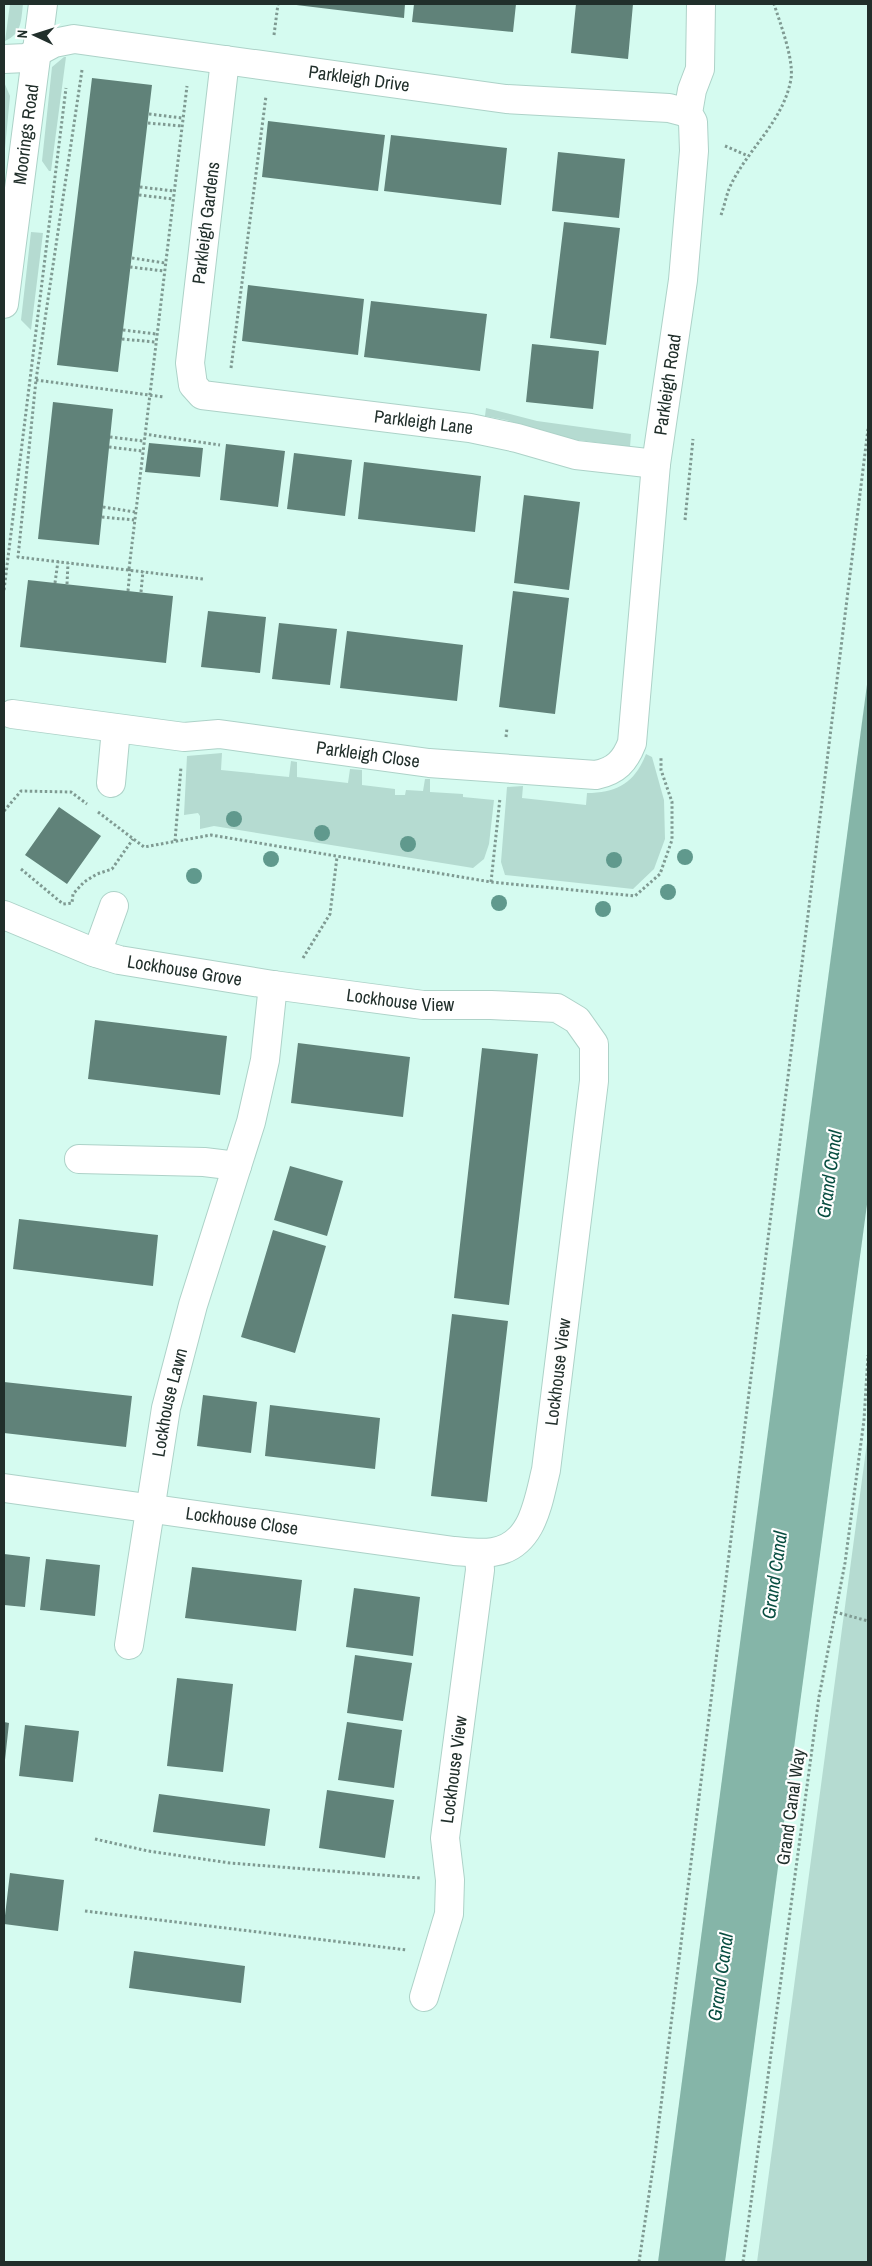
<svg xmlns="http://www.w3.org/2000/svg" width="872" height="2266" viewBox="0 0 872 2266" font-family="'Archivo Narrow',sans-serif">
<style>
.green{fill:#b5dbd1}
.water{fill:#85b5a8}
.building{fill:#608279}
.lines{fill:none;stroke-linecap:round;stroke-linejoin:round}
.minor-casing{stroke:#add2c8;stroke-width:30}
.path{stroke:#7f9a92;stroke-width:3;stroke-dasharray:2.5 2.5;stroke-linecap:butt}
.minor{stroke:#fff;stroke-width:28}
.tree{fill:#60998d}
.labels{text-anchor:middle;stroke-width:4.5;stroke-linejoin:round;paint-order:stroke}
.street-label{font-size:18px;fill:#212f2b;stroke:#fefefe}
.water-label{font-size:19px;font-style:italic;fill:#074d40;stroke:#fefefe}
</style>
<rect width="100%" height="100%" fill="#d5fbf0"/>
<!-- green -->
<path class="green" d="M 10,4 L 23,4 C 21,20 22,34 5,41 Z
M 64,57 L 66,57 L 51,171 L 49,171 L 42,161 L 52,67 Z
M 4,82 L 10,96 L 4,159 Z
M 31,232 L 43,233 L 31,330 L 21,320 Z
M 486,408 L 537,421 L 631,434 L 630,447 L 563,438 L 506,420 L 485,416 Z
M 222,753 L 221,770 L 289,777 L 291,761 L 297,762 L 297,777 L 348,783 L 350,769 L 362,770 L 362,785 L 395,789 L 395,795 L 405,795 L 406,790 L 423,791 L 425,779 L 430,779 L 430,792 L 463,794 L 463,797 L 494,800 L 489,844 L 484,859 L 473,868 L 214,826 L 200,829 L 200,816 L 198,813 L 184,815 L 187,756 Z
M 646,754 L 652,757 L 664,800 L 665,839 L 654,869 L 633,889 L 505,875 L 501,862 L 507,787 L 523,786 L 522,798 L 586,805 L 587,793 C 618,793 635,782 646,754 Z
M 868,1435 L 868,2262 L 757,2262 Z"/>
<!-- water -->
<path class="water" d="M 868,677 L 868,1197 L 725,2262 L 658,2262 Z"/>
<!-- building -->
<path class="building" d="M 288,4 L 405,4 L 404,18 Z
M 414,4 L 516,4 L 513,32 L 412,22 Z
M 576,4 L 633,4 L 628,59 L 571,53 Z
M 92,78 L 152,85 L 118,372 L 57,365 Z
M 268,121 L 385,135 L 378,191 L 262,177 Z
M 391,135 L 507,148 L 501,205 L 384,191 Z
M 558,152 L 625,159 L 619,218 L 552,211 Z
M 564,222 L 620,228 L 606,345 L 550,338 Z
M 248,285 L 364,299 L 358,355 L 242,341 Z
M 371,301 L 487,314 L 480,371 L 364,357 Z
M 532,344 L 599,351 L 593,409 L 526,402 Z
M 53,402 L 113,409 L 99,545 L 38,539 Z
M 149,443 L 203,448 L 200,477 L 145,472 Z
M 226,444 L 285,451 L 278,507 L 220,500 Z
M 294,453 L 352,460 L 345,516 L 287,509 Z
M 364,462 L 481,476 L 475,532 L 358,519 Z
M 524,495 L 580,502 L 569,590 L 514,583 Z
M 28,580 L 173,596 L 166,663 L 20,647 Z
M 513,591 L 569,598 L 555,714 L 499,707 Z
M 208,611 L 266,617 L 260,673 L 201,667 Z
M 279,623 L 337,629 L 330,685 L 272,679 Z
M 347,631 L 463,645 L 457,701 L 340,688 Z
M 59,807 L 101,836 L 67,884 L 25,855 Z
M 95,1020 L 227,1036 L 220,1095 L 88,1079 Z
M 298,1043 L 410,1057 L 403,1117 L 291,1103 Z
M 482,1048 L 538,1054 L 509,1305 L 454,1298 Z
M 290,1166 L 343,1181 L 327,1236 L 274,1220 Z
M 19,1219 L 158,1235 L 153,1286 L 13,1269 Z
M 273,1230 L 326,1246 L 295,1353 L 241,1337 Z
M 452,1314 L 508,1321 L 487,1502 L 431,1496 Z
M 4,1382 L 132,1396 L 126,1447 L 4,1433 Z
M 203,1395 L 257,1402 L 251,1453 L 197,1446 Z
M 270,1405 L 380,1418 L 375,1469 L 265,1456 Z
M 4,1554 L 30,1557 L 25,1607 L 4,1605 Z
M 46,1559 L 100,1565 L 95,1616 L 40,1610 Z
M 192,1567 L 302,1580 L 296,1631 L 185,1618 Z
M 354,1588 L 420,1597 L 413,1656 L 346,1647 Z
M 355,1655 L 412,1663 L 403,1721 L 347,1713 Z
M 177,1678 L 233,1684 L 223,1772 L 167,1766 Z
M 4,1722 L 9,1723 L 5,1760 L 4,1760 Z
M 347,1722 L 402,1730 L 394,1788 L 338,1780 Z
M 25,1725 L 79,1731 L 73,1782 L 19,1776 Z
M 327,1790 L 394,1800 L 385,1858 L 319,1848 Z
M 159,1794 L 270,1809 L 265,1846 L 153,1832 Z
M 10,1873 L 64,1880 L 58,1931 L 4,1924 Z
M 134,1951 L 245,1966 L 241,2003 L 129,1988 Z"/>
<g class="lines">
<defs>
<g id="minor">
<path id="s1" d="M 4,59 L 26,58 L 54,43 L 74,39 L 506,99 L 669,108 L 688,113"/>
<path id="s2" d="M 225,60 L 190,363 L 193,385 L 202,395 L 470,428 L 517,438 L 576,455 L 656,464"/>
<path id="s3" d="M 4,304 L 43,4"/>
<path id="s4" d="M 12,714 L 184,737 L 219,734 L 429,763 L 596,775 C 616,771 625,761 632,743 L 656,464 L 683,280 L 694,151 L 693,122 L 688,113 L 692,90 L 700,69 L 701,4"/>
<path d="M 111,783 L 116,729"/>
<path id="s5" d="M 4,915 L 93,952 L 119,960 L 273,985 L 423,1005 L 491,1005 L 557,1008 L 577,1020 L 594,1044 L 594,1081 L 546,1470 C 538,1502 533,1546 493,1552 C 480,1554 467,1552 454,1551 L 4,1488"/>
<path d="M 97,953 L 114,906"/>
<path d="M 79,1159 L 204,1162 L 237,1166"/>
<path id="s6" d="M 129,1645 L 166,1408 L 193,1305 L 251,1122 L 265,1060 L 273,985"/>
<path id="s7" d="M 424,1997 L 449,1914 L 450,1880 L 445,1838 L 480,1570 L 479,1553"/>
</g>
</defs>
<!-- minor casing -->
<use href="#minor" class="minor-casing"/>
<!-- path -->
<path class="path" d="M 274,35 L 278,4
M 82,70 L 36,380 L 18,557 L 203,579
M 149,114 L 182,118
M 148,123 L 182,126
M 725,146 L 748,156
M 140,187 L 174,191
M 139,195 L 173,199
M 721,215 C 724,207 726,197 729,189 C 746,150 783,123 791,79 C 794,59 780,23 774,4
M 132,258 L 165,263
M 130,267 L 164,271
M 123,330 L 156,334
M 122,339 L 155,342
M 231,368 L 266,96
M 36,380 L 164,397
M 144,434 L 220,445
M 110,437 L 143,441
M 109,447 L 142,451
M 103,507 L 135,512
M 102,517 L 134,520
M 685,520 L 693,439
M 129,569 L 187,86
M 55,583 L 58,561
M 67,584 L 68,563
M 4,590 L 66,88
M 128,591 L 130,569
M 141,592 L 143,571
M 506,737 L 507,728
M 4,811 L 21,791 L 71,792 L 87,804
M 98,812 L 144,847 L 211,835 L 491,882 L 635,896 L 660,874 L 672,840 L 672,802 L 661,770 L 661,757
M 175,841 L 181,767
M 21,869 L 63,904 L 72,903 L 73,894 L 84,882 L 97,874 L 112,869 L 133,839
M 491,882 L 500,798
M 303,958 L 330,914 L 337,857
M 835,1612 L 868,1621
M 95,1839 L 148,1851 L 230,1863 L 420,1878
M 85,1911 L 407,1950
M 639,2262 L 655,2154 L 868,429
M 743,2262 L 819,1697 L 845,1563 L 864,1420 L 868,1355"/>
<!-- minor -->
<use href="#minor" class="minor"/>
</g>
<!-- trees -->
<g class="tree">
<circle cx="234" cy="819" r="8"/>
<circle cx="322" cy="833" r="8"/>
<circle cx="408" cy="844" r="8"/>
<circle cx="685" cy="857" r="8"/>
<circle cx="271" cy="859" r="8"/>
<circle cx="614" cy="860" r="8"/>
<circle cx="194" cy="876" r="8"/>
<circle cx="668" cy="892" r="8"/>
<circle cx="499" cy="903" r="8"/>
<circle cx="603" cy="909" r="8"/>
</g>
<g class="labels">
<!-- street labels -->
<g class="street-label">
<text dy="6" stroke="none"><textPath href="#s1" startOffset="362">Parkleigh Drive</textPath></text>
<text dy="6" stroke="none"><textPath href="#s3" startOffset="171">Moorings Road</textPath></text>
<text transform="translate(206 223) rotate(-83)" y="6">Parkleigh Gardens</text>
<text dy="6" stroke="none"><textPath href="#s4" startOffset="999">Parkleigh Road</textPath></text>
<text dy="6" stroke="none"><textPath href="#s2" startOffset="564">Parkleigh Lane</textPath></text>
<text dy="6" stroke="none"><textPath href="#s4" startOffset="359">Parkleigh Close</textPath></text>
<text dy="6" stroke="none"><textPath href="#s5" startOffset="190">Lockhouse Grove</textPath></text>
<text dy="6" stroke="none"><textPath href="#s5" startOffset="408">Lockhouse View</textPath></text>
<text transform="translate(558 1372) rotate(-83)" y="6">Lockhouse View</text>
<text dy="6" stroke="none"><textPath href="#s6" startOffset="246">Lockhouse Lawn</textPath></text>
<text transform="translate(242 1521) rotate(8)" y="6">Lockhouse Close</text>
<text dy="6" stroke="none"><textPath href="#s7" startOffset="232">Lockhouse View</textPath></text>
<text transform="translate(791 1807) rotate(-82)" y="6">Grand Canal Way</text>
</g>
<!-- water labels -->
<g class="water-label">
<text transform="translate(829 1174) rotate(-82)" y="7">Grand Canal</text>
<text transform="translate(774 1575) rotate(-82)" y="7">Grand Canal</text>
<text transform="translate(720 1977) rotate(-82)" y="7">Grand Canal</text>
</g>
</g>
<!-- border -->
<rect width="872" height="2266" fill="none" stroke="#212f2b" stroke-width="10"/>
<!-- north arrow -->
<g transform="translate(35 35) rotate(274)" stroke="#fefefe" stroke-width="4" paint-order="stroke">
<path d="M0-4L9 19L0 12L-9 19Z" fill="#212f2b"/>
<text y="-8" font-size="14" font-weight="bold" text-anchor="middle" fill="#212f2b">N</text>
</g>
</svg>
